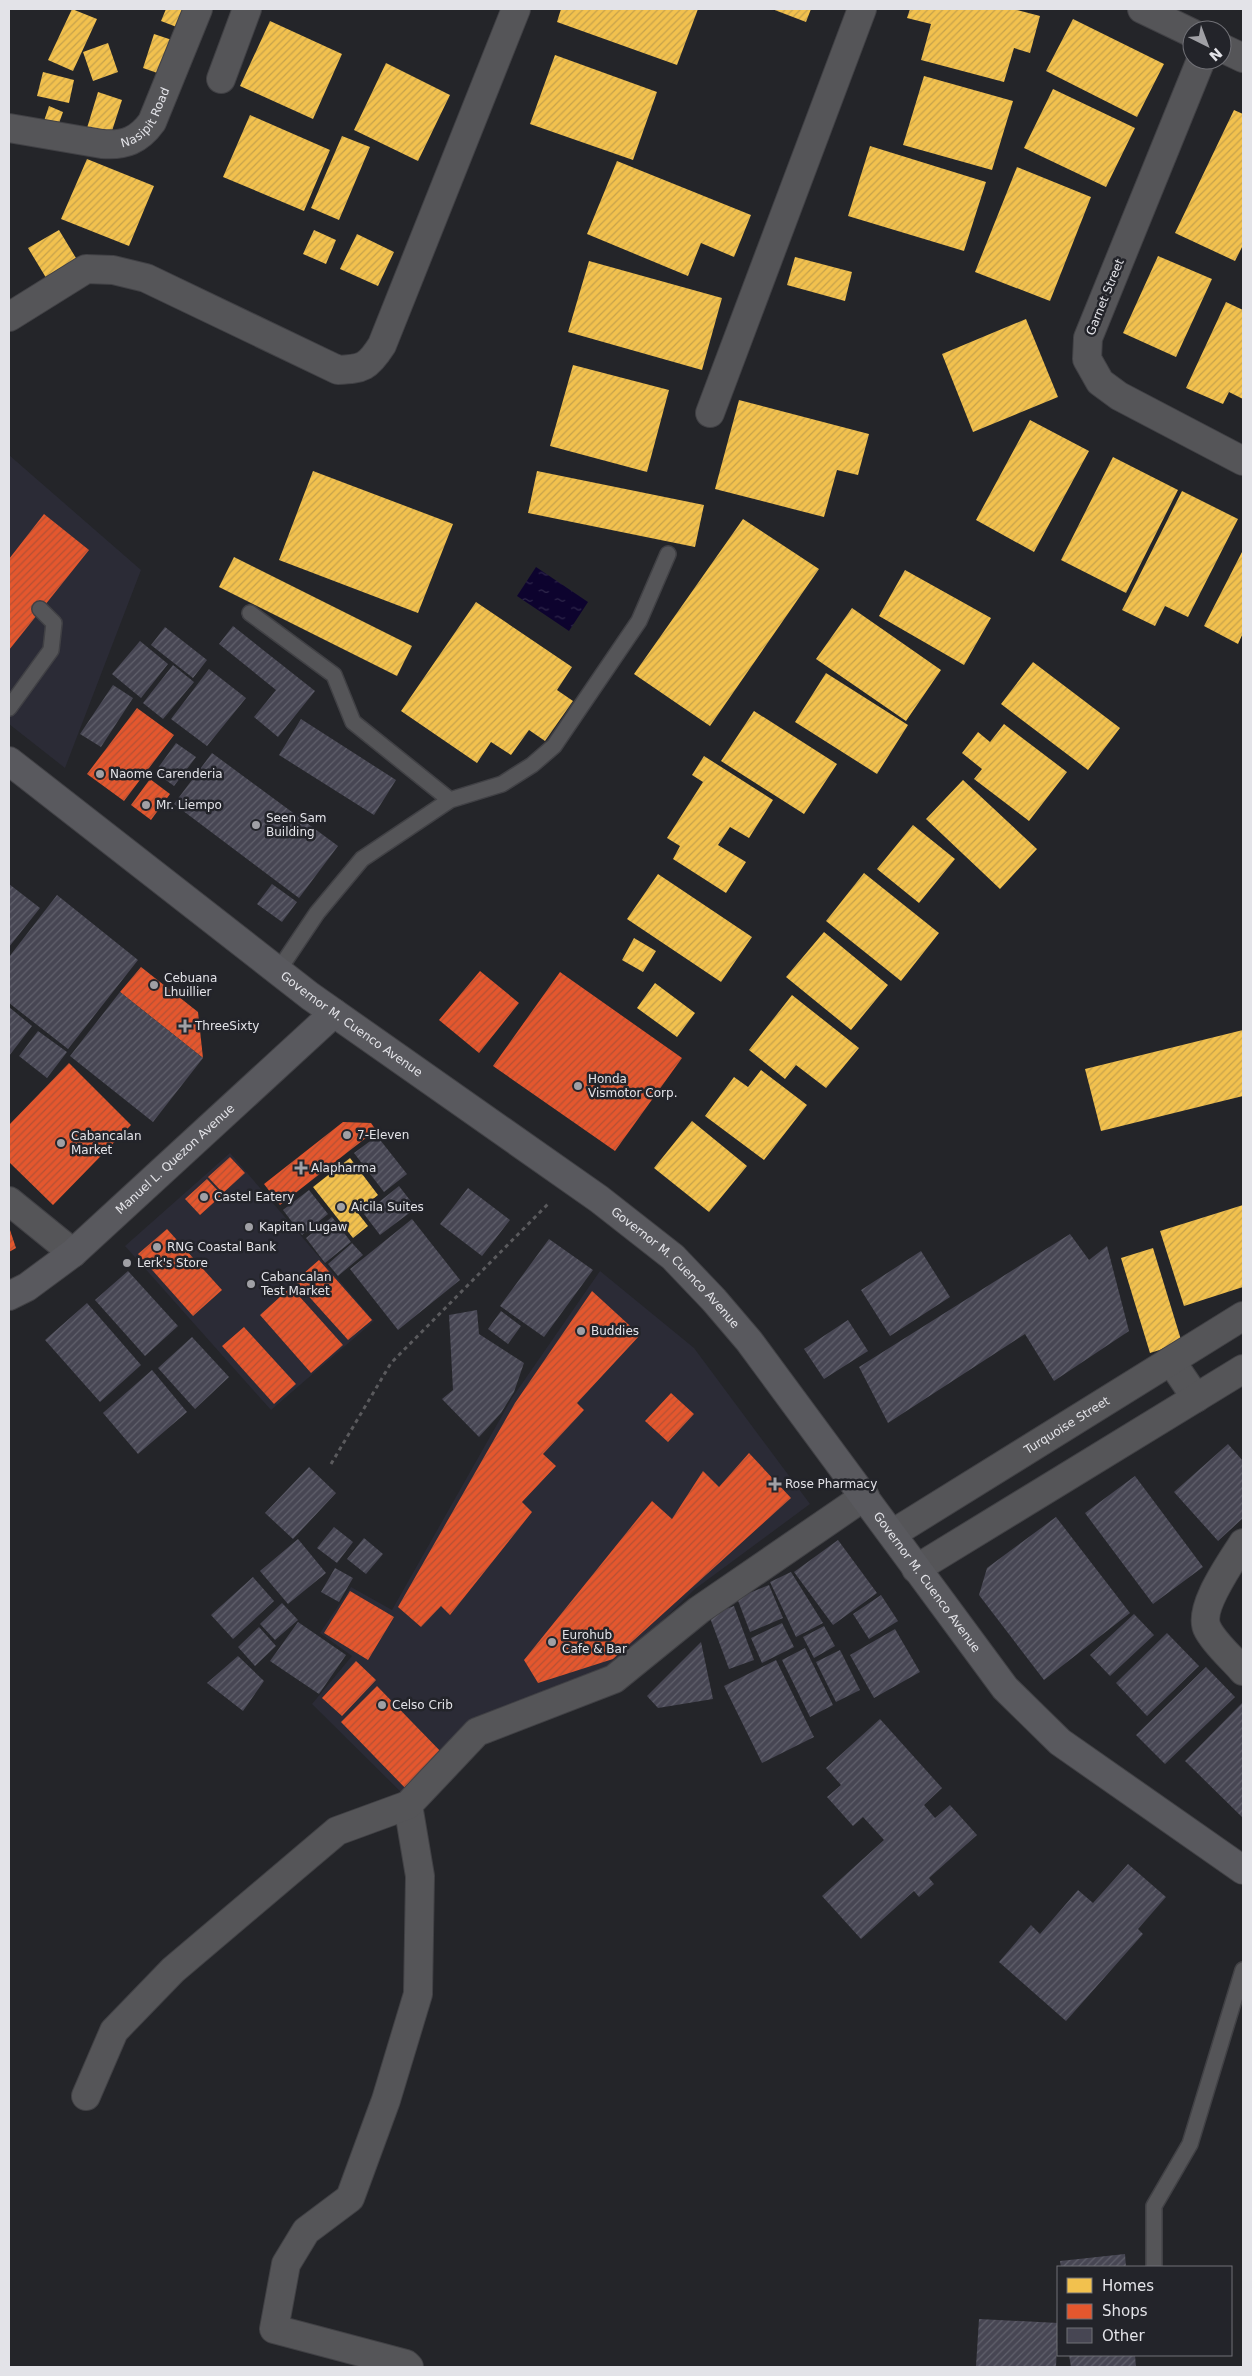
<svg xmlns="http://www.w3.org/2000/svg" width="1252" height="2376" viewBox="0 0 1252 2376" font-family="'DejaVu Sans',sans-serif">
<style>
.built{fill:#2b2b36}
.water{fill:url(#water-ripples)}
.homes{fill:url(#homes-hatch)}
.shops{fill:url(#shops-hatch)}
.building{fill:url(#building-hatch)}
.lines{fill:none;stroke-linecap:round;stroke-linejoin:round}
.service-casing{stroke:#414145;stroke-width:18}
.minor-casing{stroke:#414145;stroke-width:30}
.secondary-casing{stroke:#414145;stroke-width:30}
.path{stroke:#5a5a5d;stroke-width:3;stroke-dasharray:4 4;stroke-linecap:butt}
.service{stroke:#555558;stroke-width:15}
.minor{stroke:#555558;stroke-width:28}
.secondary{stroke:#59595e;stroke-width:28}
.poi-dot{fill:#a0a0a5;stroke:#23242a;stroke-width:2}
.labels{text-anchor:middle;stroke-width:5;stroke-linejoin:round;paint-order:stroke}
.street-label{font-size:12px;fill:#e3e3e8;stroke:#23242a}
.poi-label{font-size:12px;fill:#e3e3e8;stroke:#23242a;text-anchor:start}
</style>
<defs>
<pattern id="water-ripples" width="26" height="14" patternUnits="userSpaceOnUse" patternTransform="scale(1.25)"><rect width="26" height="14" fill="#0d032e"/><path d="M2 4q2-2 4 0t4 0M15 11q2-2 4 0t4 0" fill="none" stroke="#30284c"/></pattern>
<pattern id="homes-hatch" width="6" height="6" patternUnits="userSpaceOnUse" patternTransform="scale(1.25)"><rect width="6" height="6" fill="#f2c14e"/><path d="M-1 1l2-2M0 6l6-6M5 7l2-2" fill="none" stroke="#c6a24c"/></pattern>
<pattern id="shops-hatch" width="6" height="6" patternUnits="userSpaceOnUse" patternTransform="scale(1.25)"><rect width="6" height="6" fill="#e4572e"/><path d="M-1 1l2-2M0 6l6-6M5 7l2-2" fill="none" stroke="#b45135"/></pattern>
<pattern id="building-hatch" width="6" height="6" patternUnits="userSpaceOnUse" patternTransform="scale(1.25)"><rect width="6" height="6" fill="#474653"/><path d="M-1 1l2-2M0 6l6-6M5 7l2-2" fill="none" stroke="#61616c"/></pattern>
</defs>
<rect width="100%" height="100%" fill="#242529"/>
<!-- built -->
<path class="built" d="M 9,455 L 141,570 L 65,768 L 9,724 Z
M 230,1153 L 374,1321 L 271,1410 L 125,1246 Z
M 600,1271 L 694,1348 L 810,1504 L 695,1589 L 600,1681 L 525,1705 L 408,1799 L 312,1704 L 352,1656 L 320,1633 L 351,1587 L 392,1610 L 512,1398 Z"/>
<!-- water -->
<path class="water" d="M 536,567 L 588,602 L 569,631 L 517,596 Z"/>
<!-- homes -->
<path class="homes" d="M 72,9 L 97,19 L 73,71 L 48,60 Z
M 166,9 L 197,9 L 187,31 L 161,21 Z
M 561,9 L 698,9 L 677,65 L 557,22 Z
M 772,9 L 811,9 L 806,22 Z
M 910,9 L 1013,9 L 1040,16 L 1030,53 L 1014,48 L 1004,82 L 921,60 L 931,24 L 907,18 Z
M 1073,19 L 1164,64 L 1137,117 L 1046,71 Z
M 270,21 L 342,54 L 313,119 L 240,86 Z
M 154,34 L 178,42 L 166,76 L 143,68 Z
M 108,43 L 118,72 L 93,81 L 83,52 Z
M 555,55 L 657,92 L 633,160 L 530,124 Z
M 386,63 L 450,95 L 418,161 L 354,130 Z
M 43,72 L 74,80 L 69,103 L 37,96 Z
M 924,76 L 1013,101 L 992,170 L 903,145 Z
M 1053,89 L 1135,128 L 1106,187 L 1024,148 Z
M 98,92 L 122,100 L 111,134 L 87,128 Z
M 49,106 L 63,112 L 58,126 L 44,121 Z
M 1234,110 L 1243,114 L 1243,245 L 1235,261 L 1175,233 Z
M 250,115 L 330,150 L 304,211 L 223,177 Z
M 342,136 L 370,147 L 339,220 L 311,208 Z
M 870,146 L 986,182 L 964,251 L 848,216 Z
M 87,159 L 154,186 L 129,246 L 61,219 Z
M 617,161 L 751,215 L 734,257 L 701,243 L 688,276 L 587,234 Z
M 1017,167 L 1091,197 L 1050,301 L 975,272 Z
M 59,230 L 79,263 L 48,281 L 28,248 Z
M 314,230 L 336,240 L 326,264 L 303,254 Z
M 357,234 L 394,252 L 378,286 L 340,269 Z
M 1158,256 L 1212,279 L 1176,357 L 1123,333 Z
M 795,257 L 852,272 L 845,301 L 787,285 Z
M 589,261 L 722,298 L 702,370 L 568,332 Z
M 1226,302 L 1243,310 L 1243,399 L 1229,392 L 1223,404 L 1186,388 Z
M 1026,319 L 1058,397 L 973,432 L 942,354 Z
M 573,365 L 669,390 L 647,472 L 550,446 Z
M 739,400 L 869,434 L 858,475 L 837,470 L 824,517 L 715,489 Z
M 1030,420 L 1089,451 L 1034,552 L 976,520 Z
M 1113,457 L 1178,490 L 1126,593 L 1061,560 Z
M 313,471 L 453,524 L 418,613 L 279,560 Z
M 537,471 L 704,505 L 695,547 L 528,513 Z
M 1182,491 L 1238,519 L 1188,617 L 1165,606 L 1155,626 L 1122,610 Z
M 743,519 L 819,569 L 710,726 L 634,674 Z
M 1243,550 L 1243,633 L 1238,644 L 1204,626 Z
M 234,557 L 412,646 L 397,676 L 219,587 Z
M 905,570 L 991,618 L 964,665 L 879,616 Z
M 476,602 L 572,667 L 557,690 L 573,701 L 545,741 L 529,730 L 511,755 L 491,742 L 477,763 L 401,711 Z
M 852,608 L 941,670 L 906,721 L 816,659 Z
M 1033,662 L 1120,728 L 1088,770 L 1001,704 Z
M 826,673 L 908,725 L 877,774 L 795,722 Z
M 754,711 L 837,764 L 804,814 L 721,761 Z
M 1004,724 L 1067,772 L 1029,821 L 974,779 L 982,769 L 962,753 L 978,732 L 990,742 Z
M 704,756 L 773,800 L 749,838 L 730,827 L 718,845 L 746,862 L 726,893 L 673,859 L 680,846 L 667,838 L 703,782 L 692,775 Z
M 963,780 L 1037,849 L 1000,889 L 926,819 Z
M 913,825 L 955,859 L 919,903 L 877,869 Z
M 864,873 L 939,933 L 901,981 L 826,921 Z
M 658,874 L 752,937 L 721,982 L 627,919 Z
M 824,932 L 888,985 L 851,1030 L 786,977 Z
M 634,938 L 656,951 L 643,972 L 622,960 Z
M 655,983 L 695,1013 L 677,1037 L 637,1008 Z
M 792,995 L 859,1048 L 826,1088 L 796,1065 L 785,1079 L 749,1050 Z
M 1243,1030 L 1243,1096 L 1101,1131 L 1085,1069 Z
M 761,1070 L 807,1105 L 764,1160 L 705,1116 L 734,1077 L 748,1087 Z
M 692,1121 L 747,1166 L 709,1212 L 654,1168 Z
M 350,1158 L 378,1195 L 357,1212 L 368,1226 L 353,1238 L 313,1187 Z
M 1243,1205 L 1243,1287 L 1184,1306 L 1160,1231 Z
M 1153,1248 L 1182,1343 L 1150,1353 L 1121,1258 Z"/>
<!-- shops -->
<path class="shops" d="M 44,514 L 89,550 L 9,650 L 9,559 Z
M 137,708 L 174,735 L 124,801 L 87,774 Z
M 150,779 L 170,794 L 151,820 L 131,805 Z
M 141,967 L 198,1012 L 203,1058 L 120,992 Z
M 480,971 L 519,1003 L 479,1053 L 439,1020 Z
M 560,972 L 682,1058 L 615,1151 L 493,1066 Z
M 69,1063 L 131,1125 L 53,1205 L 9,1162 L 9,1125 Z
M 343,1122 L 371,1123 L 376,1130 L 280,1205 L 264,1184 Z
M 230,1157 L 245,1173 L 223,1193 L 208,1177 Z
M 207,1179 L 222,1195 L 200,1215 L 185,1199 Z
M 9,1227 L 16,1248 L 9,1252 Z
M 167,1229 L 222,1290 L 193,1316 L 138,1254 Z
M 319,1260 L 372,1320 L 348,1340 L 295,1281 Z
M 291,1287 L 343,1345 L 311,1373 L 260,1315 Z
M 592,1291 L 640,1335 L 577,1403 L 584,1410 L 543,1454 L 556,1466 L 522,1502 L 532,1512 L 450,1615 L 441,1606 L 421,1627 L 398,1607 L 515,1403 Z
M 244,1327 L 296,1384 L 274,1404 L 222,1346 Z
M 671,1393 L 694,1414 L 668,1442 L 645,1421 Z
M 749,1453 L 791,1498 L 613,1659 L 538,1683 L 524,1660 L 652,1501 L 672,1519 L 703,1471 L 719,1487 Z
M 350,1591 L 394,1617 L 368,1660 L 324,1633 Z
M 356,1661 L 376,1680 L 342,1716 L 322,1698 Z
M 377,1686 L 445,1756 L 408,1791 L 341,1722 Z"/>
<!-- building -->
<path class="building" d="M 233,626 L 315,691 L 278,737 L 254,717 L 276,690 L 219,644 Z
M 165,627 L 207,660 L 193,678 L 151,645 Z
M 140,641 L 168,664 L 141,698 L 112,674 Z
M 173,665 L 194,682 L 163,719 L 143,703 Z
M 209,669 L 246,698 L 207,746 L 171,719 Z
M 113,685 L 133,698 L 101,747 L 80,734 Z
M 301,719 L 396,780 L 374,815 L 279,755 Z
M 176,743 L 196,757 L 174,786 L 155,772 Z
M 212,753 L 338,846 L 299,898 L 174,804 Z
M 9,884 L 40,908 L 9,947 Z
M 272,884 L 297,902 L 282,922 L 257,904 Z
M 57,895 L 138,960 L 68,1049 L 9,1003 L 9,957 Z
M 120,992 L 203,1058 L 153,1122 L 70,1056 Z
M 9,1007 L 32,1026 L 9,1056 Z
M 38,1031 L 67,1052 L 47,1078 L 19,1056 Z
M 377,1136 L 407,1174 L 384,1192 L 354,1153 Z
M 399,1186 L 416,1208 L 380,1235 L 364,1214 Z
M 468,1188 L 510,1220 L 482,1256 L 440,1224 Z
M 309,1190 L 328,1214 L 302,1235 L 283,1210 Z
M 332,1217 L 351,1242 L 325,1263 L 306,1238 Z
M 412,1219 L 460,1280 L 398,1330 L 350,1269 Z
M 1070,1234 L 1089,1260 L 1107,1246 L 1129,1331 L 1054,1381 L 1025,1334 L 888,1423 L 859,1367 Z
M 549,1239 L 593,1270 L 544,1337 L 500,1306 Z
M 352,1243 L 363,1255 L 338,1276 L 328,1264 Z
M 921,1251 L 950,1297 L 890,1336 L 861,1290 Z
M 128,1271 L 178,1326 L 145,1356 L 95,1300 Z
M 87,1303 L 141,1365 L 100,1402 L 45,1340 Z
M 477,1310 L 479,1334 L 524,1363 L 514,1392 L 501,1413 L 479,1437 L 442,1399 L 453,1390 L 449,1315 Z
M 501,1311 L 521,1326 L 508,1344 L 488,1329 Z
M 848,1320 L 868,1351 L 824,1379 L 804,1349 Z
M 192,1337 L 229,1377 L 195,1409 L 158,1368 Z
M 152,1370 L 187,1412 L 138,1454 L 103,1413 Z
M 1228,1444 L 1243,1461 L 1243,1518 L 1218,1541 L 1174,1492 Z
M 309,1467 L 336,1493 L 293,1539 L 265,1513 Z
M 1135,1476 L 1203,1567 L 1153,1604 L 1085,1513 Z
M 1056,1517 L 1130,1613 L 1044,1680 L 979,1595 L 987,1568 Z
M 334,1527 L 353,1542 L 337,1563 L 317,1548 Z
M 364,1538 L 383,1554 L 366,1574 L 347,1559 Z
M 298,1539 L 326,1573 L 288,1604 L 260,1571 Z
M 838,1540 L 877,1593 L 833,1625 L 794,1572 Z
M 335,1568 L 353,1578 L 339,1602 L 321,1592 Z
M 791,1572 L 823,1623 L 796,1637 L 770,1582 Z
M 253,1577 L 274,1601 L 233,1639 L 211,1615 Z
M 769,1585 L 783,1618 L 750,1632 L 737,1598 Z
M 881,1595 L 898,1621 L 869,1639 L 853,1614 Z
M 282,1603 L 298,1620 L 275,1640 L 260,1624 Z
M 734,1606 L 754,1660 L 729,1669 L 709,1615 Z
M 1134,1614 L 1154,1635 L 1110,1676 L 1090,1655 Z
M 298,1622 L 346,1655 L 319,1694 L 270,1661 Z
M 782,1623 L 794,1647 L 762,1663 L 751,1638 Z
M 824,1626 L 835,1646 L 814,1658 L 803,1637 Z
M 259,1627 L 276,1646 L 255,1666 L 238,1647 Z
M 895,1629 L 920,1672 L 874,1698 L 850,1655 Z
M 1167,1633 L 1199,1666 L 1147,1716 L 1116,1683 Z
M 701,1642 L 713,1699 L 658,1708 L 647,1696 Z
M 805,1648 L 833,1705 L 810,1717 L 782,1660 Z
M 840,1650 L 860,1690 L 836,1702 L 816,1662 Z
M 238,1656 L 264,1681 L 243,1711 L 207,1683 Z
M 776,1660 L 814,1737 L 762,1763 L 724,1686 Z
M 1206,1667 L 1235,1697 L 1165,1764 L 1136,1735 Z
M 1243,1702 L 1243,1816 L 1242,1817 L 1185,1761 Z
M 880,1719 L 942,1788 L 924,1805 L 935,1818 L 950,1805 L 977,1835 L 929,1878 L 934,1884 L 919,1897 L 914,1891 L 861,1939 L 822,1896 L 884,1840 L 863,1817 L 853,1826 L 827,1797 L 841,1785 L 826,1768 Z
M 1128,1864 L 1166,1897 L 1138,1929 L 1143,1934 L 1066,2021 L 999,1962 L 1031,1925 L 1040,1934 L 1078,1890 L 1093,1903 Z
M 1125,2254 L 1126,2267 L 1061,2267 L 1060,2261 Z
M 979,2319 L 1058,2323 L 1056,2367 L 976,2366 Z
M 1069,2355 L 1135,2355 L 1136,2367 L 1071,2367 Z"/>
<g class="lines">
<defs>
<path id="service" d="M 250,613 L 334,675 L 353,722 L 450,800
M 9,708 L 51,650 L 54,623 L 40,609
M 278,971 L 317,913 L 362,859 L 450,800 L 502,784 L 532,765 L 554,746 L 639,621 L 668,554
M 1154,2267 L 1154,2206 L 1190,2144 L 1243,1970"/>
<g id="minor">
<path d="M 1142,9 L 1192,33"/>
<path d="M 1222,48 L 1243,58"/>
<path d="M 1201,60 L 1088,338 L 1087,359 L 1100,382 L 1119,396 L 1243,461"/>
<path d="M 221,79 L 247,9"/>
<path id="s1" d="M 9,128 L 102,144 C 125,146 139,140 152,122 L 198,9"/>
<path d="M 9,317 L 86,269 L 113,270 L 146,278 L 338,370 C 363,369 368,367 382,345 L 516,9"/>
<path d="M 710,413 L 862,9"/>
<path d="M 9,1201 L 73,1253"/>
<path d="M 1171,1361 L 1196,1398"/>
<path id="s2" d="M 892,1534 L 1243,1316"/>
<path d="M 1243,1543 C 1232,1561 1196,1610 1208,1630 C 1216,1645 1232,1658 1243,1671"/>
<path d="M 916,1569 L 1243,1369"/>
<path d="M 408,1805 L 420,1876 L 418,1994 L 386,2100 L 350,2198 L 306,2231 L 286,2264 L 274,2329 L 406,2364 L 409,2367"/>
<path d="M 86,2096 L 114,2031 L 173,1970 L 337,1831 L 408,1805 L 477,1732 L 614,1679 L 699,1610 L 865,1496"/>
</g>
<g id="secondary">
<path id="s3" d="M 9,761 L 310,996 L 599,1199 L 673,1257 L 714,1300 L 749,1341 L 1005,1688 L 1060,1742 L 1243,1870"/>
<path id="s4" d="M 9,1296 L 27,1287 L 73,1253 L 334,1013"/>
</g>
</defs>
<!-- service casing -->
<use href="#service" class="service-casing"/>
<!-- minor casing -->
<use href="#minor" class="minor-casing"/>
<!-- secondary casing -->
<use href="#secondary" class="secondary-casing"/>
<!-- path -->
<path class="path" d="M 331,1464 L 391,1363 L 549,1203"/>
<!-- service -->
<use href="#service" class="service"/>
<!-- minor -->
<use href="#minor" class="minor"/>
<!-- secondary -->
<use href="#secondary" class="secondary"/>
</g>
<!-- markers -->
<g class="poi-dot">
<circle cx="100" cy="774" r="5"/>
<circle cx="146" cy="805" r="5"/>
<circle cx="256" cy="825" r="5"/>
<circle cx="154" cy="985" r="5"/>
<path d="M182.5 1018.5h5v5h5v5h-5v5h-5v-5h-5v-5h5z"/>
<circle cx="578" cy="1086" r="5"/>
<circle cx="347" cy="1135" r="5"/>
<circle cx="61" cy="1143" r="5"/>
<path d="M298.5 1160.5h5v5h5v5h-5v5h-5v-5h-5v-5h5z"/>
<circle cx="204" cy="1197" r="5"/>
<circle cx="341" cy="1207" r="5"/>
<circle cx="249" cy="1227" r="5"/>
<circle cx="157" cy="1247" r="5"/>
<circle cx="127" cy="1263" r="5"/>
<circle cx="251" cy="1284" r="5"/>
<circle cx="581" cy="1331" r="5"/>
<path d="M772.5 1476.5h5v5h5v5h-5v5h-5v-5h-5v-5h5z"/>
<circle cx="552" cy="1642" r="5"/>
<circle cx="382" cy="1705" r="5"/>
</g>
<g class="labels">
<!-- street labels -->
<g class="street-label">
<text dy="4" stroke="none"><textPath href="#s1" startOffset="151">Nasipit Road</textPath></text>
<text transform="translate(1105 297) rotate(-68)" y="4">Garnet Street</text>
<text dy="4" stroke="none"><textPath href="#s3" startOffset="432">Governor M. Cuenco Avenue</textPath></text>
<text dy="4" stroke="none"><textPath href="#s4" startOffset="216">Manuel L. Quezon Avenue</textPath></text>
<text dy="4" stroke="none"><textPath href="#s3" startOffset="838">Governor M. Cuenco Avenue</textPath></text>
<text dy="4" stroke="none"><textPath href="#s2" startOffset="206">Turquoise Street</textPath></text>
<text dy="4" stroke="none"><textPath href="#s3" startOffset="1242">Governor M. Cuenco Avenue</textPath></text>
</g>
<!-- poi labels -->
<g class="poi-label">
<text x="110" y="778">Naome Carenderia</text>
<text x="156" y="809">Mr. Liempo</text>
<text x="266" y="822">Seen Sam<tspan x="266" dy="14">Building</tspan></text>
<text x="164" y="982">Cebuana<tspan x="164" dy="14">Lhuillier</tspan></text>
<text x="195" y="1030">ThreeSixty</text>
<text x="588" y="1083">Honda<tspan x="588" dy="14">Vismotor Corp.</tspan></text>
<text x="357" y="1139">7-Eleven</text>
<text x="71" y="1140">Cabancalan<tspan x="71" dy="14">Market</tspan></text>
<text x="311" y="1172">Alapharma</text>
<text x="214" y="1201">Castel Eatery</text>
<text x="351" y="1211">Aicila Suites</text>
<text x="259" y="1231">Kapitan Lugaw</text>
<text x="167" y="1251">RNG Coastal Bank</text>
<text x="137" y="1267">Lerk's Store</text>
<text x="261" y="1281">Cabancalan<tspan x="261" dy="14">Test Market</tspan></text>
<text x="591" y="1335">Buddies</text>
<text x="785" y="1488">Rose Pharmacy</text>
<text x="562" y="1639">Eurohub<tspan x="562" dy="14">Cafe &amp; Bar</tspan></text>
<text x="392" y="1709">Celso Crib</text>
</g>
</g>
<!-- border -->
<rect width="1252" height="2376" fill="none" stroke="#e3e3e8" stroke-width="20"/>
<!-- legend -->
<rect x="1057" y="2266" width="175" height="90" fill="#23242a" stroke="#707076"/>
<rect x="1067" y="2278" width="25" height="15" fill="#f2c14e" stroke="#707076"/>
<text x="1102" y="2291" font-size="15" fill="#e3e3e8">Homes</text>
<rect x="1067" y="2304" width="25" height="15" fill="#e4572e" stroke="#707076"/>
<text x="1102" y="2316" font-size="15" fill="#e3e3e8">Shops</text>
<rect x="1067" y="2328" width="25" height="15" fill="#474653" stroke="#707076"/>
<text x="1102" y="2341" font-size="15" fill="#e3e3e8">Other</text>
<!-- north arrow -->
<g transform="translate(1207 45) rotate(138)"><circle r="24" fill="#23242a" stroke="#707076"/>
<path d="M0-4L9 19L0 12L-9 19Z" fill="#a0a0a5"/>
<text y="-8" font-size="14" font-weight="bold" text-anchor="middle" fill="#e3e3e8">N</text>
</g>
</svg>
